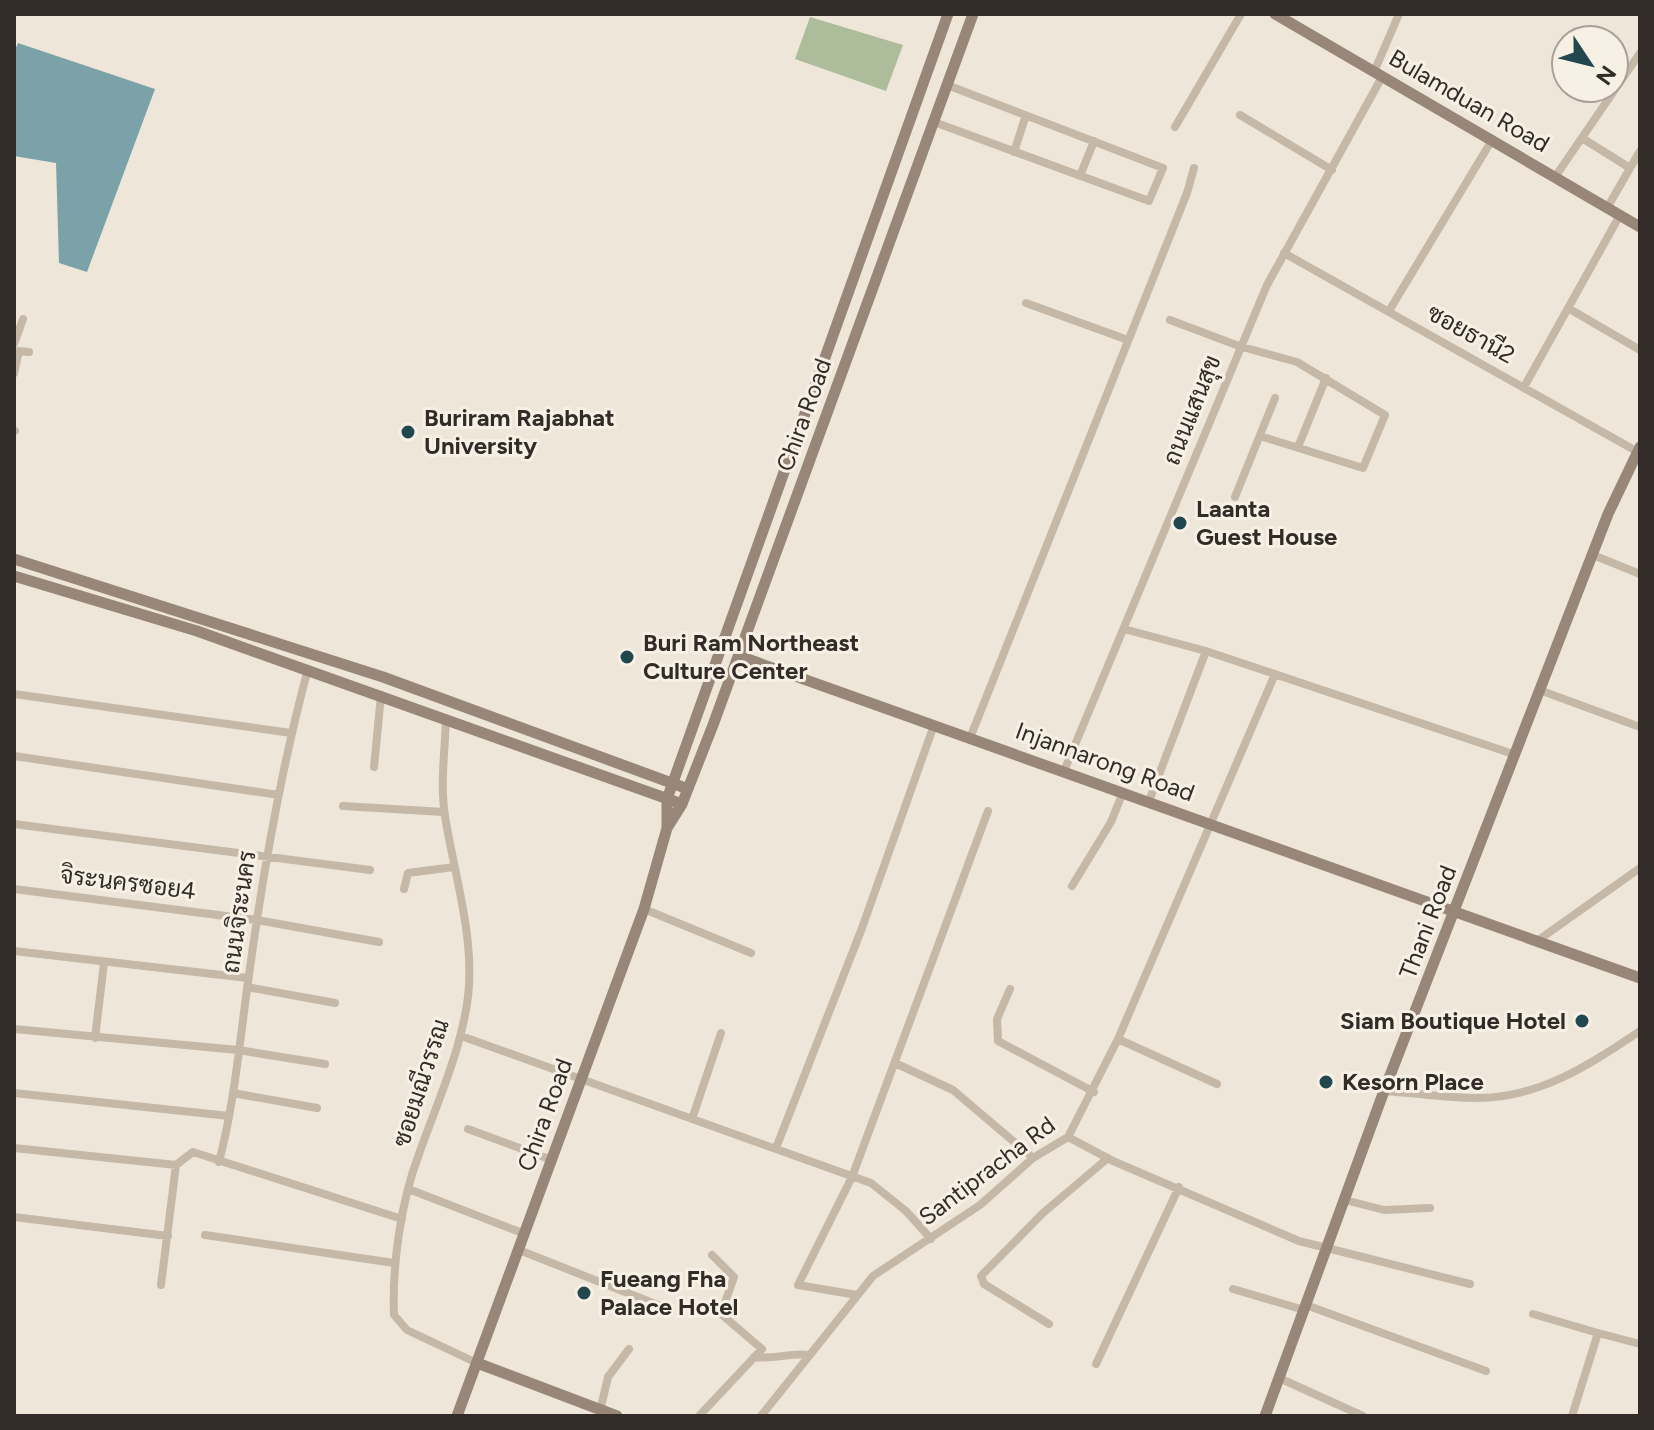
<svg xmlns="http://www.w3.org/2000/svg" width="1654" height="1430" viewBox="0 0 1654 1430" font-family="Figtree,Sarabun,sans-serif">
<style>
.green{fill:#adbc9b}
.water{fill:#7ba2a8}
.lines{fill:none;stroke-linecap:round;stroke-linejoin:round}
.street{stroke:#c5b8a7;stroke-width:8}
.secondary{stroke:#988779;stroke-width:11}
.poi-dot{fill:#21474f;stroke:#f7f0e5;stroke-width:3}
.labels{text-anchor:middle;stroke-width:6;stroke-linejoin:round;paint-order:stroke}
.street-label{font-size:24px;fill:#322b27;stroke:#f7f0e5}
.poi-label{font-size:24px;font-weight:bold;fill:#322b27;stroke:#f7f0e5;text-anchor:start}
</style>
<rect width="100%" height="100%" fill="#eee7d9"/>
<!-- green -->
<path class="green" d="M 810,17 L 903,45 L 886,91 L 795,59 Z"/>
<!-- water -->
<path class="water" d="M 18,43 L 155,89 L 87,272 L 59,263 L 56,163 L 14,156 L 14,52 Z"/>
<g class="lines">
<!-- street -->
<path class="street" d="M 1374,72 L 1399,14
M 1240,115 L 1332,170
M 934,122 L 1149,201 L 1163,168 L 947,85
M 1175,127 L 1241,14
M 1582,138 L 1630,168
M 1014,152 L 1026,115
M 1080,176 L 1094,141
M 1555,177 L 1640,53
M 1607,208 L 1640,151
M 1284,253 L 1638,452
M 1026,303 L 1128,340
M 1568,308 L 1640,350
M 1389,311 L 1492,140
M 1170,320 L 1239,346 L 1297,362 L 1385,415 L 1363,468 L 1260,436
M 14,344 L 23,319
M 14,373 L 19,351 L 29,352
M 1524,387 L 1620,215
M 14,430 L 15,431
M 1298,447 L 1326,378
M 1235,497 L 1275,398
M 1593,555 L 1640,574
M 1124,629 L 1206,651 L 1516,755
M 1542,691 L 1640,727
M 14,694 L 291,733
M 446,718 C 445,750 440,784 445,816 C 454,874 475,937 468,997 C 461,1051 437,1103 419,1154 C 401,1201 392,1265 394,1315 L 407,1330 L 477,1363
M 970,738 L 1187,193 L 1194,168
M 14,756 L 279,795
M 374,767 L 381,695
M 1064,771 L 1267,285 L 1382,77
M 1149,801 L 1206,651
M 343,806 L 444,812
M 14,824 L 370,870
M 1072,886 L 1111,822 L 1123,792
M 14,889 L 257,920 L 379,942
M 404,889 L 408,873 L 454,867
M 644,909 L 751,953
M 1537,941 L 1640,868
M 14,951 L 248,978
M 247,987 L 335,1003
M 1010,989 L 997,1019 L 998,1041 L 1094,1092
M 14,1029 L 238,1050 L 325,1064
M 461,1036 L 871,1183 L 906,1211 L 931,1239
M 95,1038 L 104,963
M 1118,1039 L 1217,1084
M 895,1063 L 953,1090 L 1033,1158
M 1384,1091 C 1415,1093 1446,1098 1477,1098 C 1539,1098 1590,1065 1640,1031
M 14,1093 L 229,1116
M 233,1093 L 317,1108
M 692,1119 L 721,1033
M 468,1129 L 552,1160
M 1068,1137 L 1113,1161 L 1299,1241 L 1470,1284
M 14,1148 L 176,1165
M 776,1148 L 862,928 L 934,725
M 219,1162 C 235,1101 240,1037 249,975 C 263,872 281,769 308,669
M 411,1190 L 525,1234
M 1345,1200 L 1384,1210 L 1430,1208
M 14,1217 L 168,1236
M 205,1235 L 394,1263
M 519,1250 L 658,1305
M 161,1285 L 176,1165 L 193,1152 L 402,1219
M 1233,1289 L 1304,1310
M 857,1295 L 798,1285 L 852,1177 L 988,811
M 1306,1305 L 1486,1371
M 1533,1314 L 1598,1333
M 1049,1324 L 984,1284 L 981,1276 L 1043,1213 L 1108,1158
M 754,1357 C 777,1360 790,1352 809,1355
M 1096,1364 L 1179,1187
M 1279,1378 L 1363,1416
M 600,1411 L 608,1377 L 629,1349
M 699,1416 L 762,1349 L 721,1314 L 734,1277 L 712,1255
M 761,1416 L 873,1276 L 980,1205 L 1033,1158 L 1068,1137 L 1118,1039 L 1275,674
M 1572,1416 L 1598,1333 L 1640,1344"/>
<!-- secondary -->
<path class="secondary" d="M 1275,14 L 1640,227
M 14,559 L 383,677 L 688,789
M 14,576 L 197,631 L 682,804
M 739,656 L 1640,978
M 667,828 L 682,804 L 713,725 L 973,14
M 477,1363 L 617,1416
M 457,1416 L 644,909 L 667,828 L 667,799 L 948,14
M 1265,1416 L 1384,1091 L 1608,514 L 1640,447"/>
</g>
<!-- markers -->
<g class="poi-dot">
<circle cx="408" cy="432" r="8"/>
<circle cx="1180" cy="523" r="8"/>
<circle cx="627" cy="657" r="8"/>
<circle cx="1582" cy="1021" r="8"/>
<circle cx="1326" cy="1082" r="8"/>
<circle cx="584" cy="1293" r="8"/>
</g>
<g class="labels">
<!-- street labels -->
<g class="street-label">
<text transform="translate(1469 101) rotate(30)" y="8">Bulamduan Road</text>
<text transform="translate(1471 334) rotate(29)" y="8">ซอยธานี2</text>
<text transform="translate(1192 410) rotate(-68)" y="8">ถนนแสนสุข</text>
<text transform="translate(804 415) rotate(-70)" y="8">Chira Road</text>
<text transform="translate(1105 762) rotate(20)" y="8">Injannarong Road</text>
<text transform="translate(128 883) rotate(7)" y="8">จิระนครซอย4</text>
<text transform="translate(239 912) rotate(-82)" y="8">ถนนจิระนคร</text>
<text transform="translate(1428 922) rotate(-69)" y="8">Thani Road</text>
<text transform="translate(421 1083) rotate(-72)" y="8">ซอยมณีวรรณ</text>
<text transform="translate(545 1115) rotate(-70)" y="8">Chira Road</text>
<text transform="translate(987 1171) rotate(-37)" y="8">Santipracha Rd</text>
</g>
<!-- poi labels -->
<g class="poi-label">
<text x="424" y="426">Buriram Rajabhat<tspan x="424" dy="28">University</tspan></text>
<text x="1196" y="517">Laanta<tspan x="1196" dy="28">Guest House</tspan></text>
<text x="643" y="651">Buri Ram Northeast<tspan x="643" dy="28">Culture Center</tspan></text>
<text x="1566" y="1029" text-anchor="end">Siam Boutique Hotel</text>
<text x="1342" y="1090">Kesorn Place</text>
<text x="600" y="1287">Fueang Fha<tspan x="600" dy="28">Palace Hotel</tspan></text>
</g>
</g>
<!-- border -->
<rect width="1654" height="1430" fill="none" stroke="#322b27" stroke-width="32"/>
<!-- north arrow -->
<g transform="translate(1590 64) rotate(125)"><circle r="38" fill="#f7f0e5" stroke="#a8a199" stroke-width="2"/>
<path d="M0-6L14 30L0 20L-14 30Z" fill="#21474f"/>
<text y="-12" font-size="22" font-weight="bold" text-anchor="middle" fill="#322b27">N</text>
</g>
</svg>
